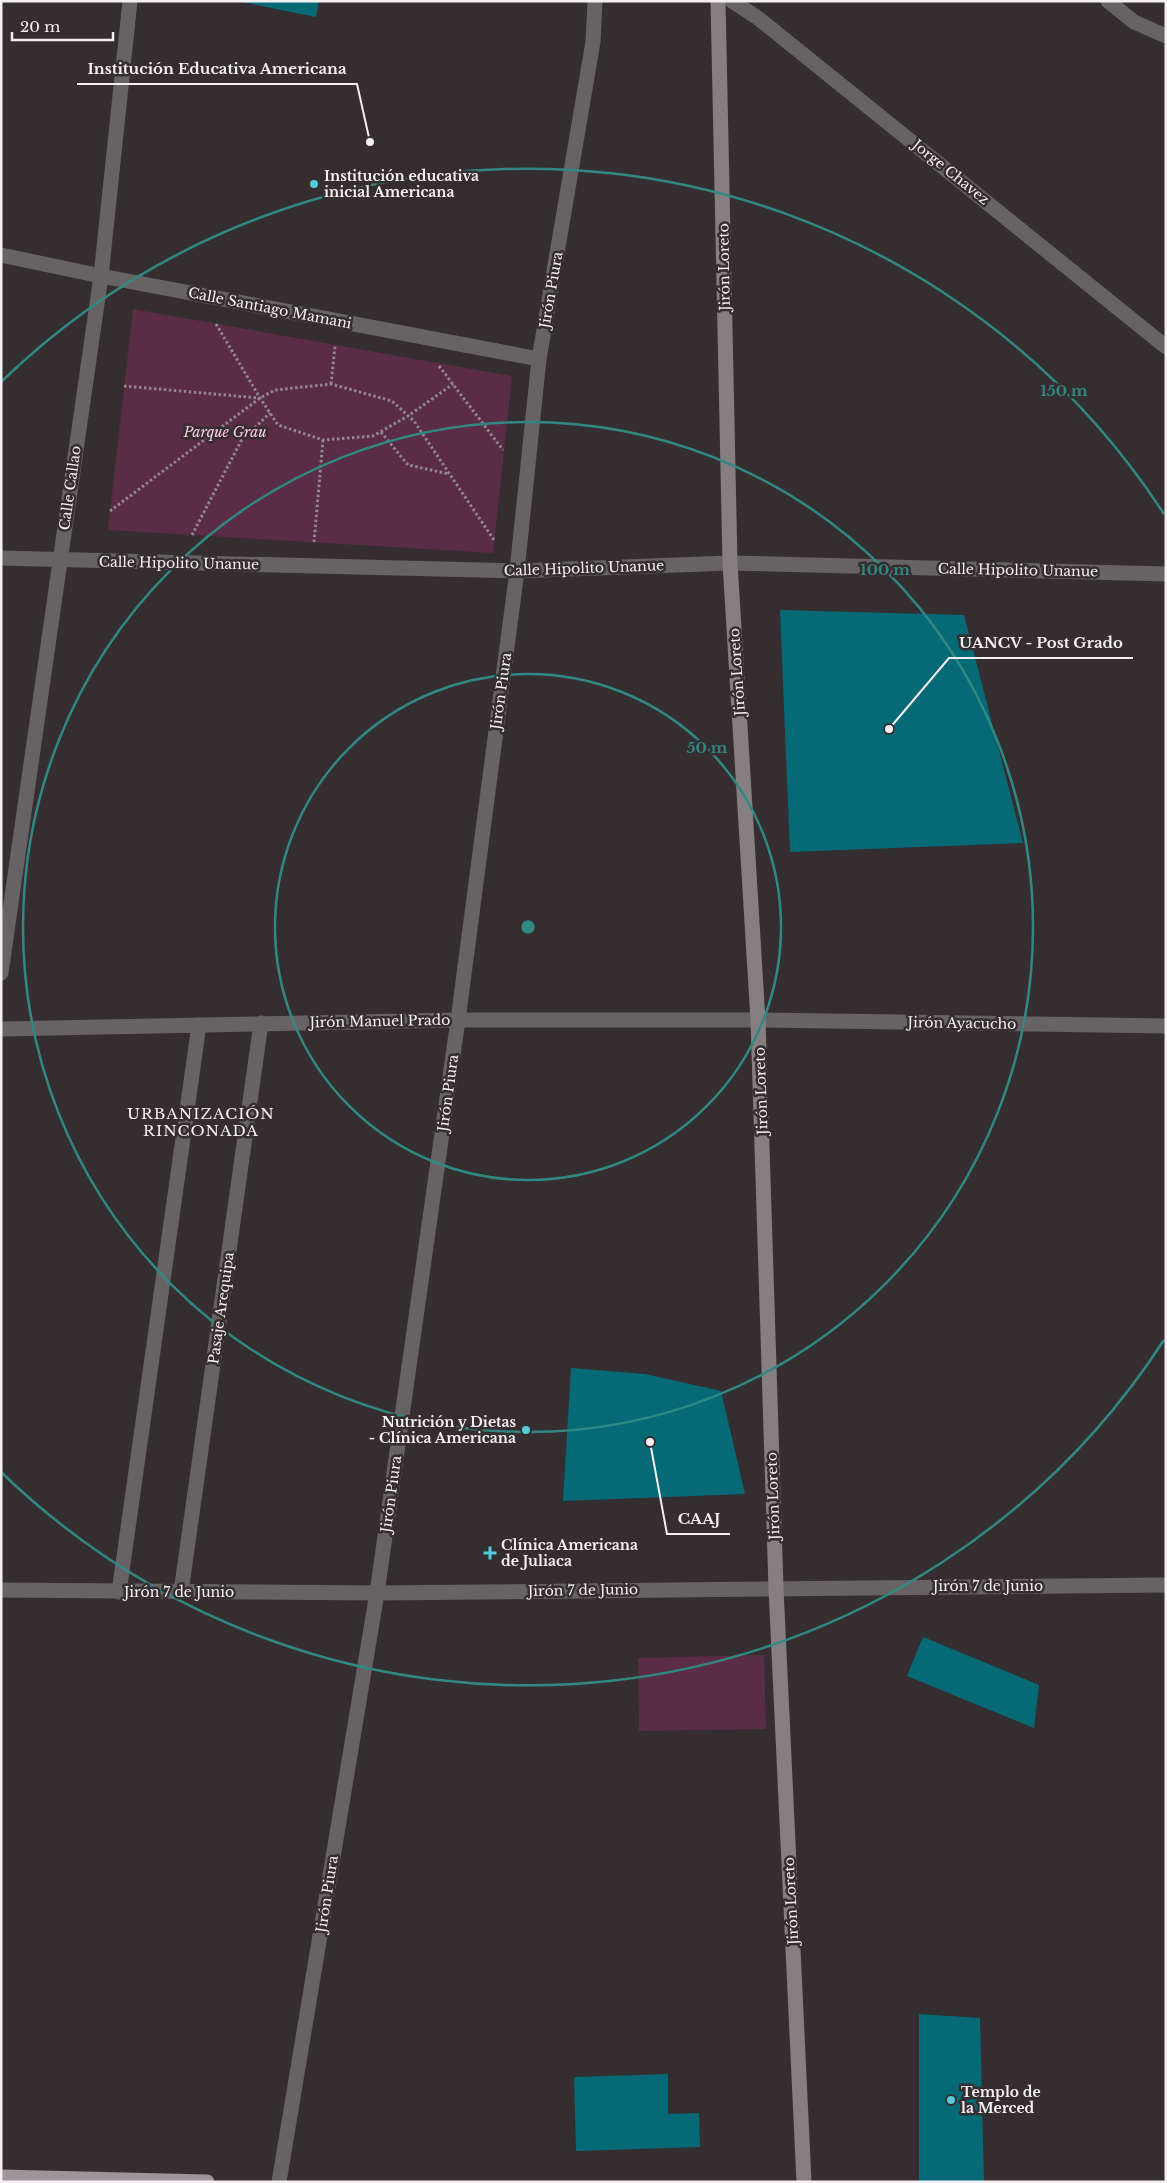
<svg xmlns="http://www.w3.org/2000/svg" width="1167" height="2183" viewBox="0 0 1167 2183" font-family="'Libre Baskerville',serif">
<style>
.green{fill:#5a2c45}
.building{fill:#066a76}
.lines{fill:none;stroke-linecap:round;stroke-linejoin:round}
.path{stroke:#8f898c;stroke-width:3;stroke-dasharray:2.5 2.5;stroke-linecap:butt}
.street{stroke:#676365;stroke-width:15}
.secondary{stroke:#867f82;stroke-width:15}
.primary{stroke:#9d9599;stroke-width:15}
.ring{fill:none;stroke:#318882;stroke-width:2.5}
.poi-dot{fill:#54cadc;stroke:#352e31;stroke-width:2}
.labels{text-anchor:middle;stroke-width:5;stroke-linejoin:round;paint-order:stroke}
.street-label{font-size:14px;fill:#f4eff2;stroke:#352e31}
.poi-label{font-size:14px;font-weight:bold;fill:#f4eff2;stroke:#352e31;text-anchor:start}
.park-label{font-size:14px;font-style:italic;fill:#fecae3;stroke:#352e31}
.neighbourhood-label{font-size:15px;letter-spacing:1px;fill:#f4eff2;stroke:#352e31}
.centre{fill:#318882;stroke:#352e31;stroke-width:2.5}
.ring-label{font-size:15px;text-anchor:middle;font-weight:bold;fill:#318882;stroke:#352e31;stroke-width:5;stroke-linejoin:round;paint-order:stroke}
.leader{fill:none;stroke:#f4eff2;stroke-width:2}
.callout-dot{fill:#f4eff2;stroke:#352e31;stroke-width:2}
.callout-label{font-size:15px;text-anchor:middle;font-weight:bold;fill:#f4eff2;stroke:#352e31;stroke-width:5;stroke-linejoin:round;paint-order:stroke}
</style>
<rect width="100%" height="100%" fill="#352e31"/>
<!-- green -->
<path class="green" d="M 133,309 L 512,376 L 493,553 L 108,530 Z
M 764,1655 L 766,1729 L 639,1731 L 638,1658 Z"/>
<!-- building -->
<path class="building" d="M 237,1 L 319,1 L 316,17 Z
M 780,610 L 964,615 L 1023,843 L 790,852 Z
M 571,1368 L 645,1374 L 721,1391 L 745,1494 L 563,1501 Z
M 923,1637 L 1039,1685 L 1034,1728 L 907,1676 Z
M 919,2014 L 980,2018 L 984,2182 L 919,2182 Z
M 668,2074 L 668,2114 L 699,2113 L 700,2147 L 576,2151 L 574,2077 Z"/>
<g class="lines">
<!-- path -->
<path class="path" d="M 216,324 L 260,398 L 278,425 L 323,440 L 373,436 L 408,416 L 453,384
M 439,366 L 503,450
M 331,384 L 335,346
M 124,386 L 259,398
M 381,432 L 408,465 L 449,474
M 110,511 L 260,398 L 275,390 L 331,384 L 392,401 L 414,421 L 494,540
M 192,535 L 241,441 L 270,413
M 314,542 L 323,440"/>
<!-- street -->
<path class="street" d="M 732,1 L 758,18 L 1166,347
M 1108,1 L 1134,22 L 1166,36
M 1,255 L 101,276 L 539,359
M 1,558 L 517,571 L 730,563 L 1166,574
M 1,973 L 101,276 L 130,1
M 1,1029 L 458,1020 L 758,1020 L 1166,1026
M 1,1590 L 377,1593 L 1166,1585
M 119,1592 L 199,1025
M 181,1592 L 261,1023
M 279,2182 L 377,1593 L 458,1020 L 517,571 L 539,359 L 593,42 L 595,1"/>
<!-- secondary -->
<path class="secondary" d="M 718,1 L 730,563 L 758,1020 L 776,1588 L 804,2182"/>
<!-- primary -->
<path class="primary" d="M 1,2177 L 207,2182"/>
</g>
<!-- distance rings -->
<g class="ring">
<circle cx="528" cy="927" r="253"/>
<circle cx="528" cy="927" r="505"/>
<path d="M1164 1340A758 758 0 0 1 1 1472M1 382A758 758 0 0 1 1164 514"/>
</g>
<!-- markers -->
<g class="poi-dot">
<circle cx="314" cy="184" r="5"/>
<circle cx="526" cy="1430" r="5"/>
<path d="M487.5 1545.5h5v5h5v5h-5v5h-5v-5h-5v-5h5z"/>
<circle cx="951" cy="2100" r="5"/>
</g>
<g class="labels">
<!-- street labels -->
<g class="street-label">
<text transform="translate(951 172) rotate(39)" y="5">Jorge Chavez</text>
<text transform="translate(724 267) rotate(-91)" y="5">Jirón Loreto</text>
<text transform="translate(551 290) rotate(-80)" y="5">Jirón Piura</text>
<text transform="translate(270 308) rotate(11)" y="5">Calle Santiago Mamani</text>
<text transform="translate(70 488) rotate(-82)" y="5">Calle Callao</text>
<text transform="translate(179 563) rotate(1)" y="5">Calle Hipolito Unanue</text>
<text transform="translate(584 568) rotate(-2)" y="5">Calle Hipolito Unanue</text>
<text transform="translate(1018 570) rotate(1)" y="5">Calle Hipolito Unanue</text>
<text transform="translate(737 672) rotate(-94)" y="5">Jirón Loreto</text>
<text transform="translate(501 691) rotate(-82)" y="5">Jirón Piura</text>
<text transform="translate(380 1021) rotate(-1)" y="5">Jirón Manuel Prado</text>
<text transform="translate(962 1023) rotate(1)" y="5">Jirón Ayacucho</text>
<text transform="translate(761 1091) rotate(-92)" y="5">Jirón Loreto</text>
<text transform="translate(448 1093) rotate(-82)" y="5">Jirón Piura</text>
<text transform="translate(221 1308) rotate(-82)" y="5">Pasaje Arequipa</text>
<text transform="translate(391 1494) rotate(-82)" y="5">Jirón Piura</text>
<text transform="translate(773 1496) rotate(-92)" y="5">Jirón Loreto</text>
<text x="988" y="1591">Jirón 7 de Junio</text>
<text transform="translate(583 1590) rotate(-1)" y="5">Jirón 7 de Junio</text>
<text x="179" y="1597">Jirón 7 de Junio</text>
<text transform="translate(327 1894) rotate(-81)" y="5">Jirón Piura</text>
<text transform="translate(791 1901) rotate(-93)" y="5">Jirón Loreto</text>
</g>
<!-- poi labels -->
<g class="poi-label">
<text x="324" y="181">Institución educativa<tspan x="324" dy="16">inicial Americana</tspan></text>
<text x="516" y="1427" text-anchor="end">Nutrición y Dietas<tspan x="516" dy="16">- Clínica Americana</tspan></text>
<text x="501" y="1550">Clínica Americana<tspan x="501" dy="16">de Juliaca</tspan></text>
<text x="961" y="2097">Templo de<tspan x="961" dy="16">la Merced</tspan></text>
</g>
<!-- park labels -->
<g class="park-label">
<text x="225" y="437">Parque Grau</text>
</g>
<!-- neighbourhood labels -->
<g class="neighbourhood-label">
<text x="201" y="1119">URBANIZACIÓN<tspan x="201" dy="17">RINCONADA</tspan></text>
</g>
</g>
<circle cx="528" cy="927" r="8" class="centre"/>
<g class="ring-label">
<text x="1064" y="396">150 m</text>
<text x="885" y="575">100 m</text>
<text x="707" y="753">50 m</text>
</g>
<!-- callouts -->
<path class="leader" d="M370 142L357 84H77M889 729L949 658H1133M650 1442L667 1534H730"/>
<g class="callout-dot">
<circle cx="370" cy="142" r="5"/>
<circle cx="889" cy="729" r="5"/>
<circle cx="650" cy="1442" r="5"/>
</g>
<g class="callout-label">
<text x="217" y="74">Institución Educativa Americana</text>
<text x="1041" y="648">UANCV - Post Grado</text>
<text x="699" y="1524">CAAJ</text>
</g>
<!-- border -->
<rect width="1167" height="2183" fill="none" stroke="#f4eff2" stroke-width="5"/>
<!-- scale -->
<path d="M12 32v8h101v-8" fill="none" stroke="#f4eff2" stroke-width="2.5"/>
<text x="20" y="32" font-size="15" fill="#f4eff2" stroke="#352e31" stroke-width="4" paint-order="stroke">20 m</text>
</svg>
